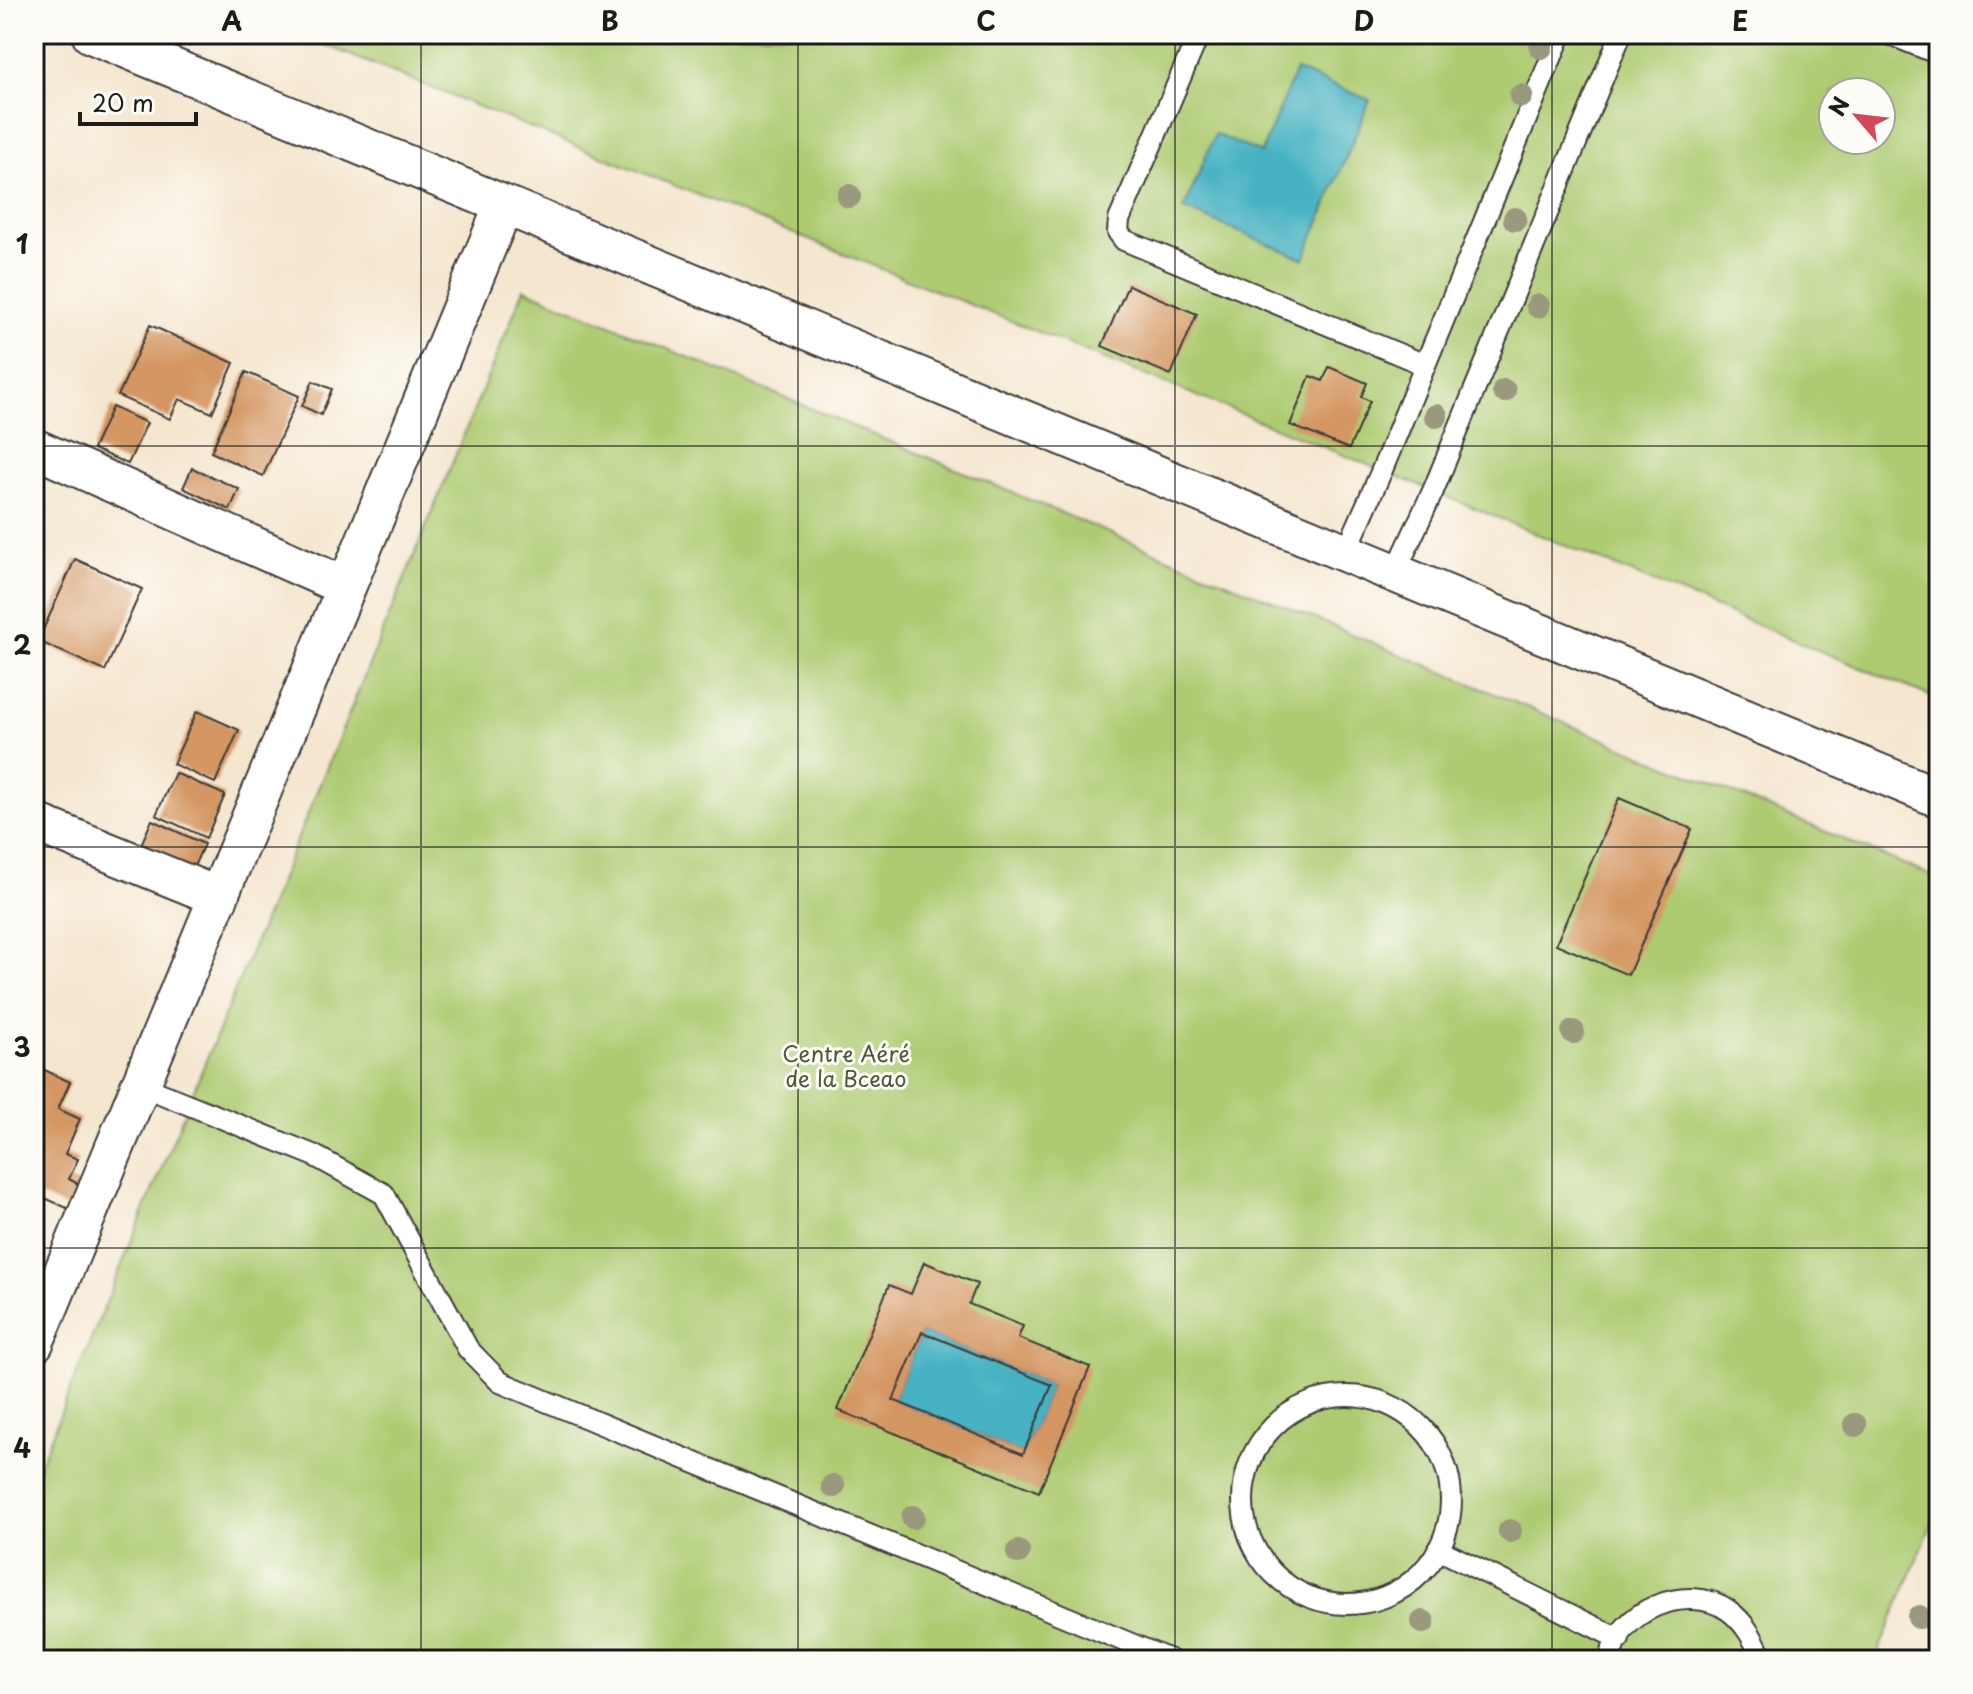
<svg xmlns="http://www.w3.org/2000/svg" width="1973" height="1694" viewBox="0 0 1973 1694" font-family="'Playpen Sans',sans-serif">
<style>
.green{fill:#aecb72;stroke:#657447;stroke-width:2;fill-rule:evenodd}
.water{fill:#46b2c3;stroke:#316770;stroke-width:2}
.building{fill:#d49763;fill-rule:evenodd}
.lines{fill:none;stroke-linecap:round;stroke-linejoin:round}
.lane-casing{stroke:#3d3a37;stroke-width:24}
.street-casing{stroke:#3d3a37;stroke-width:42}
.lane{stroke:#fff;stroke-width:20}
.street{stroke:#fff;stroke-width:38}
.tree{fill:#9a987d}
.grid{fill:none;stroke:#1c1c1c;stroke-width:2;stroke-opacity:0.55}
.labels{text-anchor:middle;stroke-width:6;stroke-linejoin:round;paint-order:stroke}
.park-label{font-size:22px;fill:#4f593a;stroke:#fdfcf7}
.neatline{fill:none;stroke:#1c1c1c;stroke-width:3}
.grid-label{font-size:26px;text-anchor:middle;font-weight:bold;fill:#1c1c1c}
</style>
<rect width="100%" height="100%" fill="#fdfcf7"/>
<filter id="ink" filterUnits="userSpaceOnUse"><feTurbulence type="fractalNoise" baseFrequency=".0125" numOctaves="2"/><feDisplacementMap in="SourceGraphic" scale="16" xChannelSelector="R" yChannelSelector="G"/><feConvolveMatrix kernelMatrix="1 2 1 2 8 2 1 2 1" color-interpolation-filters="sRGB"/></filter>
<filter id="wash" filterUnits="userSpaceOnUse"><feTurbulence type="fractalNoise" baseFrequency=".006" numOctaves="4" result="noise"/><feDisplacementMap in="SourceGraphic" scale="32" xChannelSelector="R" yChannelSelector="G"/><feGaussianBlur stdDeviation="1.8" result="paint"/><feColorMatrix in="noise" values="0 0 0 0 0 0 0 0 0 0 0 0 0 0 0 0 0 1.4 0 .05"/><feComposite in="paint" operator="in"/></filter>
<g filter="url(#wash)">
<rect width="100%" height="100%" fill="#f5e6cf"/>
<!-- green -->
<path class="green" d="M 298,34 L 1939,34 L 1939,700 L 1433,491 ZM 1833,92 L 1881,92 L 1881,140 L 1833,140 Z
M 524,289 L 1939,879 L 1939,1507 L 1875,1660 L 34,1660 L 34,1478 Z"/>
<!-- water -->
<path class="water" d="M 1296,70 L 1370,100 L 1304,259 L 1184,209 L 1215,134 L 1261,153 Z
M 922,1332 L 1052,1385 L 1023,1454 L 893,1400 Z"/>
<g id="blocks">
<!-- building -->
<path class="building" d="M 1128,285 L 1197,314 L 1171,375 L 1102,346 Z
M 150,325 L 234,363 L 212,413 L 179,399 L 170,419 L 118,396 Z
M 1329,367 L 1367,383 L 1361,397 L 1370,401 L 1349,449 L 1290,425 L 1310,376 L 1323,381 Z
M 246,372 L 299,396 L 263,476 L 211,452 Z
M 313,381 L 332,389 L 321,415 L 302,406 Z
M 112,407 L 147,423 L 128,464 L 93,449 Z
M 192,468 L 239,489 L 230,510 L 183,488 Z
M 75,559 L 142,589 L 105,671 L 38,641 Z
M 197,711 L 239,730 L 215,783 L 173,764 Z
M 175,773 L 225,795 L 206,838 L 156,815 Z
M 1619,798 L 1692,829 L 1628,975 L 1556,944 Z
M 152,820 L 204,844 L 191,873 L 139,849 Z
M 34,1065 L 70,1082 L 58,1109 L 80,1119 L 65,1154 L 78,1159 L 69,1179 L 80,1185 L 69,1209 L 34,1193 Z
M 924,1262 L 977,1284 L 969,1304 L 1023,1326 L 1018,1338 L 1090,1367 L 1039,1492 L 838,1410 L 889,1285 L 911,1294 ZM 922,1332 L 1052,1385 L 1023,1454 L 893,1400 Z"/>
</g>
</g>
<g filter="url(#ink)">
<use href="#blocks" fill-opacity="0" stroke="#3d3a37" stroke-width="2"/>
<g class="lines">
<defs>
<path id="lane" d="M 1199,34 L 1119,220 L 1118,232 L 1124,240 L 1425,365
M 1889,34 L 1939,54
M 1346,552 L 1382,470 L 1561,34
M 1395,573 L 1433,491 L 1621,34
M 140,1085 L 313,1155 L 384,1194 L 468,1349 L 500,1382 L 1170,1660
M1243 1500a104 104 0 1 1 208 0a104 104 0 1 1-208 0Z
M 1438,1549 L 1619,1639
M 1610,1660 C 1617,1610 1687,1582 1728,1610 C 1746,1623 1754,1640 1763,1660"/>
<path id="street" d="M 91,34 L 1939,798
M 34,448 L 346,587
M 34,822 L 219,897
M 34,1343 L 504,205"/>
</defs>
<!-- lane casing -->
<use href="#lane" class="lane-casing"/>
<!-- street casing -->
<use href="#street" class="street-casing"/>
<!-- lane -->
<use href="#lane" class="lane"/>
<!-- street -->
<use href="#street" class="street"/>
</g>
<!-- trees -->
<g class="tree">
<circle cx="1541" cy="47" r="12"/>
<circle cx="1521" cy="96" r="12"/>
<circle cx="849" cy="196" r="12"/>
<circle cx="1515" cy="219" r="12"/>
<circle cx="1538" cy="306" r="12"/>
<circle cx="1504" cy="391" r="12"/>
<circle cx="1436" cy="416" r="12"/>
<circle cx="1573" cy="1032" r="12"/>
<circle cx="1855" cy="1425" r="12"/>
<circle cx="833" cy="1486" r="12"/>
<circle cx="913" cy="1517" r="12"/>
<circle cx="1510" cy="1531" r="12"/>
<circle cx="1018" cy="1552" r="12"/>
<circle cx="1919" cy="1617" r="12"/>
<circle cx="1423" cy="1622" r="12"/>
</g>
</g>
<!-- grid -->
<path class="grid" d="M 421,34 L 421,1660M 798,34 L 798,1660M 1175,34 L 1175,1660M 1552,34 L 1552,1660M 34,446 L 1939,446M 34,847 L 1939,847M 34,1248 L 1939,1248"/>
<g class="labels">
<!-- park labels -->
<g class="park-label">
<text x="846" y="1062">Centre Aéré<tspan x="846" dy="25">de la Bceao</tspan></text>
</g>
</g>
<!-- margin -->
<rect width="1973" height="1694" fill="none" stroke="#fdfcf7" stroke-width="88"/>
<!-- north arrow -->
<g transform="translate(1857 116) rotate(298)"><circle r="38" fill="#fdfcf7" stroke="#a3a29f" stroke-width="2"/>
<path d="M0-6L14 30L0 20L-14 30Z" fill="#d1495b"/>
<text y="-12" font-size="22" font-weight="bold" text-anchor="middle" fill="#1c1c1c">N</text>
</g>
<!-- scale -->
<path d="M80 112v12h116v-12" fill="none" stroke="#1c1c1c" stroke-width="4"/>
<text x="92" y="112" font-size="24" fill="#1c1c1c" stroke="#fdfcf7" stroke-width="6" paint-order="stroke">20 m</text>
<rect x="44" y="44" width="1885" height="1606" class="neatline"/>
<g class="grid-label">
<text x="232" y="31">A</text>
<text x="610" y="31">B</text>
<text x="986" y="31">C</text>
<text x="1364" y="31">D</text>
<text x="1740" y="31">E</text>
<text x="22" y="254">1</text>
<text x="22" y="655">2</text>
<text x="22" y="1057">3</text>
<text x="22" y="1458">4</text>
</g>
</svg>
